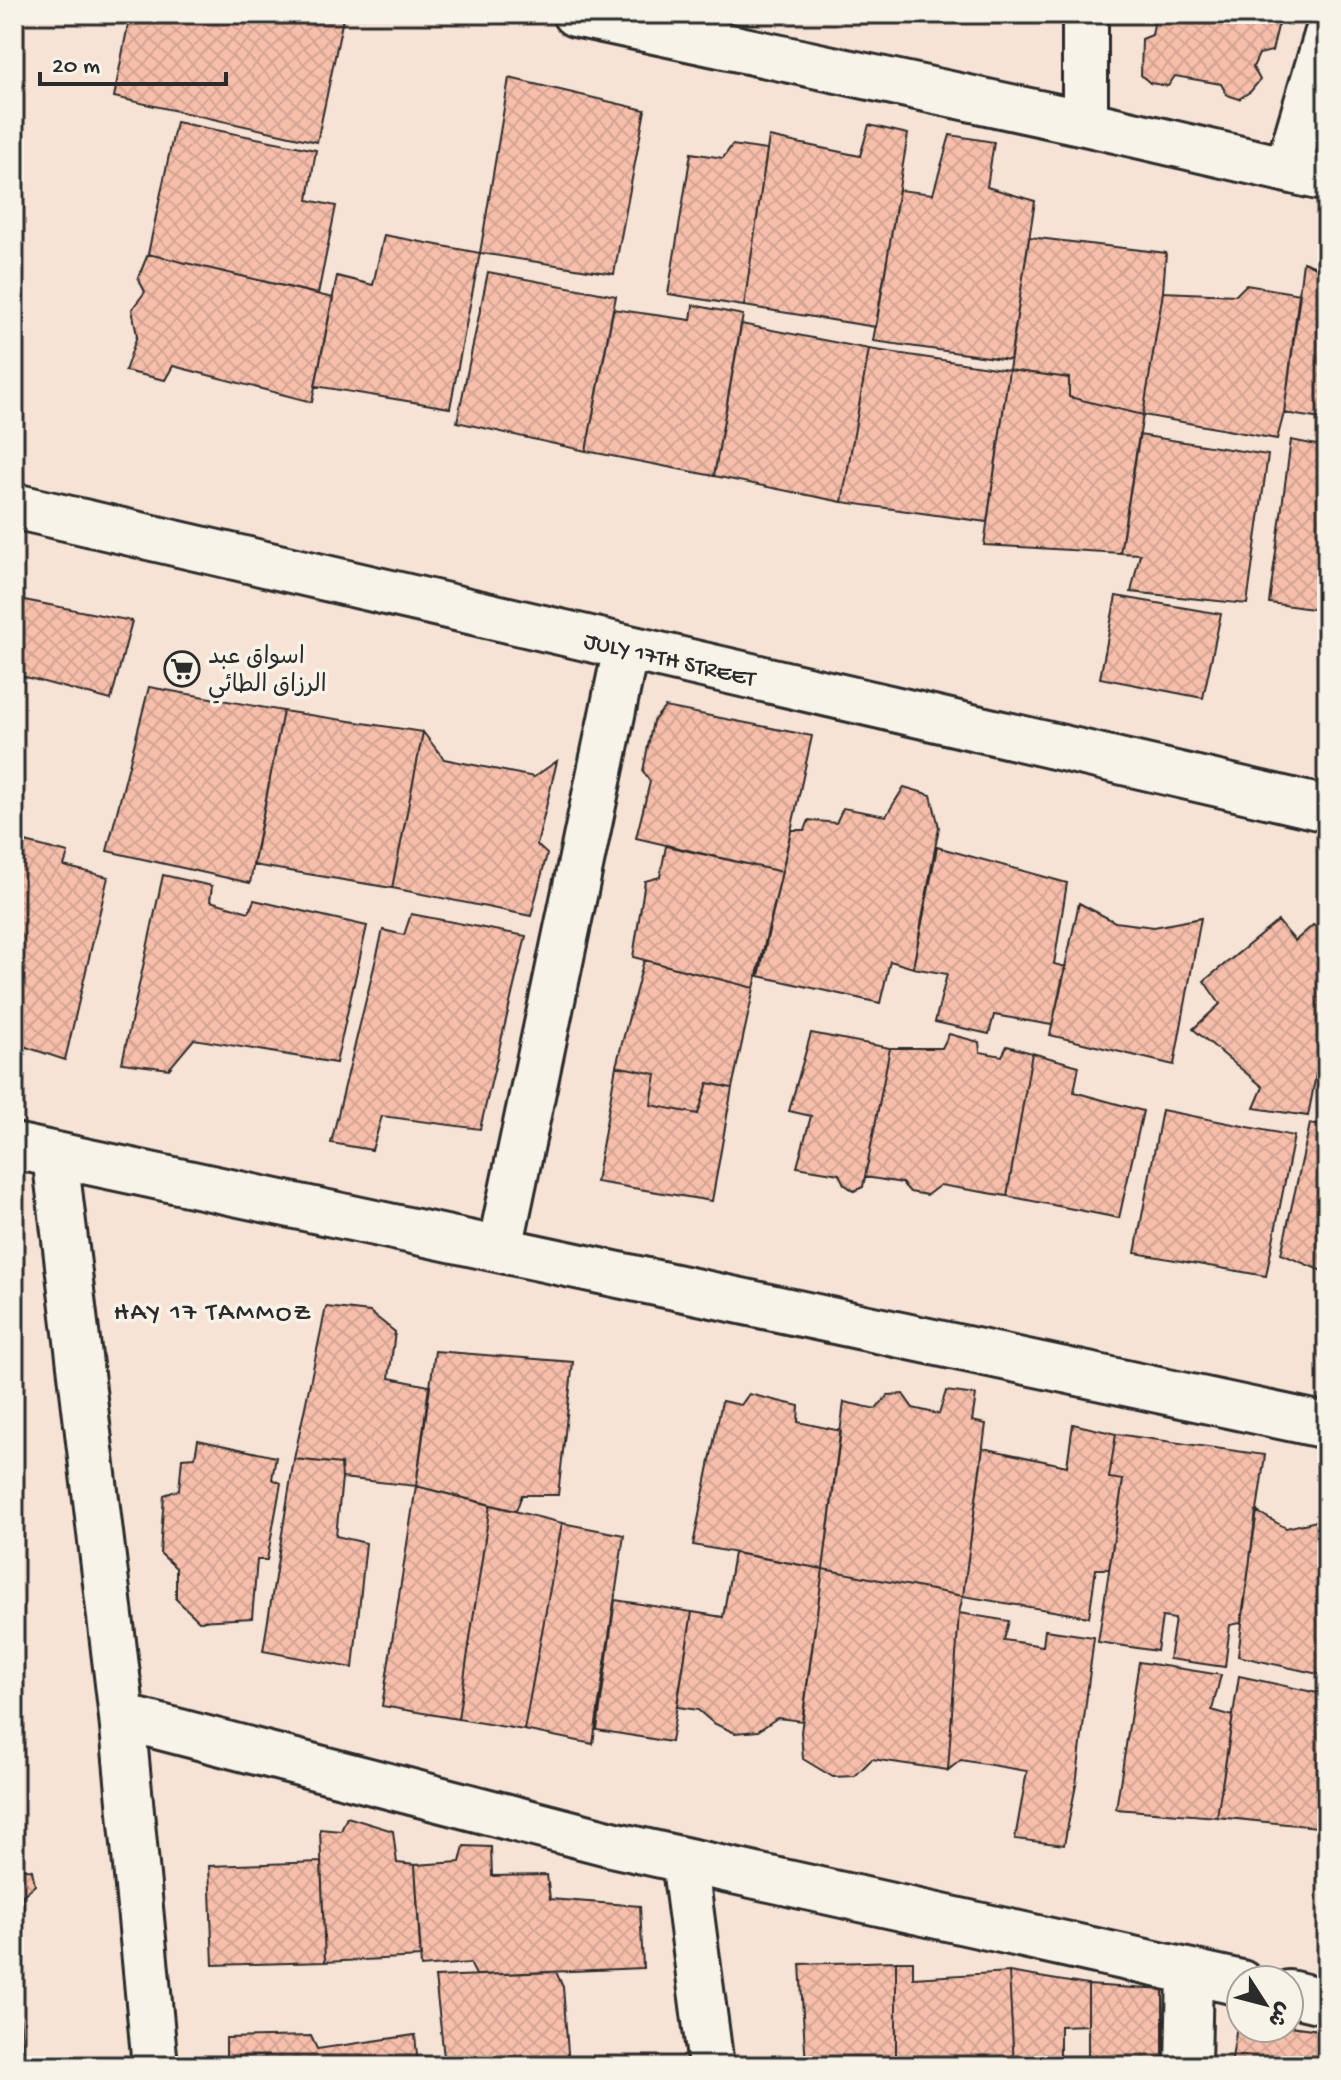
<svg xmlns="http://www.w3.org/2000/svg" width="1341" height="2080" viewBox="0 0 1341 2080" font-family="'Gochi Hand','Playpen Sans Arabic',sans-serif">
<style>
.building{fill:url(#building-cross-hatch);stroke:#2b2b2b;stroke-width:2}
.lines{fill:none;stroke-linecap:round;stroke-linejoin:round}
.street-casing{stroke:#2b2b2b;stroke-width:50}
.street{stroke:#f7f3e8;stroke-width:44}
.labels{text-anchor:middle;stroke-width:7;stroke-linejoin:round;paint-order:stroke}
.poi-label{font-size:24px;fill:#2b2b2b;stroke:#f7f3e8;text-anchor:start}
.street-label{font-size:24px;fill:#2b2b2b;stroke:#f7f3e8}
.neighbourhood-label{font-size:26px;letter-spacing:2px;fill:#2b2b2b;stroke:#f7f3e8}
</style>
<defs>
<pattern id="building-cross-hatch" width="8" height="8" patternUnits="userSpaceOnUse" patternTransform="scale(2)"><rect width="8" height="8" fill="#f7bfab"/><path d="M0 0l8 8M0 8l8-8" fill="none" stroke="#d4a493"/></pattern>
</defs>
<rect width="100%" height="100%" fill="#f7e3d6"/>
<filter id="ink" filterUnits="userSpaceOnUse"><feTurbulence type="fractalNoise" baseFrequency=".0125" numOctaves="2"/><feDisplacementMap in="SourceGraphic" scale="16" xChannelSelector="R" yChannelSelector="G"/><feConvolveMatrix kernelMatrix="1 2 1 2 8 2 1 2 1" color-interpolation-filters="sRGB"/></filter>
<g filter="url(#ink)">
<!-- building -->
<path class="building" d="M 130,14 L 344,14 L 317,142 L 114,97 Z
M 1148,14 L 1281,14 L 1272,51 L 1259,54 L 1253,67 L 1260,80 L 1251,91 L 1239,99 L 1227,95 L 1221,84 L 1175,76 L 1168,86 L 1150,83 L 1141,75 L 1142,39 L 1152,35 L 1154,24 Z
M 509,78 L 645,110 L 614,274 L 480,253 Z
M 176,122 L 316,150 L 308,200 L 336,206 L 318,294 L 148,254 Z
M 869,125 L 908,134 L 876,327 L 744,306 L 769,137 L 860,156 Z
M 950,135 L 994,142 L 987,187 L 1035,201 L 1010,360 L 873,341 L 899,190 L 933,194 Z
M 732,145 L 767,150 L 744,306 L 668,294 L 691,153 L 723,158 Z
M 384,235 L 480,253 L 450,408 L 315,386 L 337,276 L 373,285 Z
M 1029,237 L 1166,253 L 1163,292 L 1143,415 L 1069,397 L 1069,378 L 1009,370 Z
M 148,254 L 333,298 L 312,402 L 173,366 L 165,380 L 125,371 L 137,336 L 132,309 L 145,292 L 138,278 Z
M 1303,262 L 1327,271 L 1327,420 L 1284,413 Z
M 488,272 L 616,296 L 586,451 L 457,422 Z
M 1246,285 L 1300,294 L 1284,413 L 1277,439 L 1143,415 L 1163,292 L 1236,295 Z
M 693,305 L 743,315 L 714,476 L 586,451 L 613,309 L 691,320 Z
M 741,324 L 869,349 L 842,502 L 714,476 Z
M 869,349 L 1009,370 L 987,522 L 842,502 Z
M 1009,370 L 1069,378 L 1069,397 L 1143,415 L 1120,553 L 984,545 Z
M 1139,435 L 1268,455 L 1247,604 L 1131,592 L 1140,554 L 1120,553 Z
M 1291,440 L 1327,447 L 1327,611 L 1269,603 Z
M 1116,596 L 1221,614 L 1203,698 L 1100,678 Z
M 14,598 L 132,621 L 111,700 L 14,674 Z
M 149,687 L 283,711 L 250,883 L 107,851 Z
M 665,707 L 812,736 L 782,872 L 636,838 L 650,782 L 643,771 L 653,721 Z
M 283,711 L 423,732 L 392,888 L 253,865 Z
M 423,732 L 444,759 L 534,777 L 557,761 L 537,845 L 547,854 L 531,916 L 392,888 Z
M 904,787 L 931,795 L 939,827 L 913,968 L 890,961 L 880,1003 L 759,976 L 791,830 L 805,830 L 809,820 L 836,823 L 843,808 L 886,816 Z
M 14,839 L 68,853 L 64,866 L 108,877 L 65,1060 L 14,1043 Z
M 666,846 L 782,872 L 754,988 L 633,957 L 645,881 L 660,877 Z
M 937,847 L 1067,883 L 1054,964 L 1066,967 L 1052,1025 L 994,1015 L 989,1034 L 935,1022 L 947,974 L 913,968 Z
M 163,875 L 212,886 L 210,901 L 249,912 L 254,900 L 367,926 L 336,1063 L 194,1039 L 169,1069 L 122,1063 Z
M 1079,903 L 1115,922 L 1154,927 L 1201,918 L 1174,1065 L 1050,1035 Z
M 411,914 L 526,936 L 480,1129 L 382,1116 L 372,1150 L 331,1143 L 383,930 L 404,935 Z
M 1278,921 L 1295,941 L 1313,925 L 1327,932 L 1327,1018 L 1308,1116 L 1254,1108 L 1263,1087 L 1193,1029 L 1220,1004 L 1204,981 Z
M 644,960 L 754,988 L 732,1088 L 708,1083 L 698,1114 L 651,1105 L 656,1074 L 616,1066 Z
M 811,1033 L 890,1048 L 863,1187 L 854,1191 L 844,1184 L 839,1174 L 797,1167 L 811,1116 L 789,1111 Z
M 949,1034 L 979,1042 L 980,1052 L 1002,1056 L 1007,1046 L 1032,1053 L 1007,1196 L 940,1185 L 927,1195 L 910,1192 L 902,1183 L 865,1177 L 890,1048 L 942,1048 Z
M 1032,1053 L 1079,1066 L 1074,1092 L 1143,1111 L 1119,1218 L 1007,1196 Z
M 616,1066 L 656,1074 L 651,1105 L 698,1114 L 708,1083 L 732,1088 L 712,1201 L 596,1182 Z
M 1162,1110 L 1294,1136 L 1266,1276 L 1135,1253 Z
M 1310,1124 L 1327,1127 L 1327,1273 L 1281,1254 Z
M 14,1173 L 18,1174 L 14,1238 Z
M 326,1307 L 370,1312 L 395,1332 L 389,1378 L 429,1386 L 416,1486 L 342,1478 L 341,1464 L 294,1459 Z
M 435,1351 L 573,1362 L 558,1495 L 522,1495 L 516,1511 L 416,1486 Z
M 946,1391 L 976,1395 L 972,1421 L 986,1424 L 963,1596 L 823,1569 L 844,1402 L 876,1409 L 888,1395 L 903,1394 L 913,1408 L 939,1414 Z
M 749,1394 L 799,1406 L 798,1422 L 841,1431 L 823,1569 L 693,1545 L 722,1401 L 741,1405 Z
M 1073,1424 L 1116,1434 L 1109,1478 L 1123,1480 L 1109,1569 L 1096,1569 L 1089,1617 L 963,1596 L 983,1448 L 1067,1466 Z
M 1116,1434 L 1265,1455 L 1241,1623 L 1230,1625 L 1225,1667 L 1169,1659 L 1175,1619 L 1162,1617 L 1157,1651 L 1098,1642 L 1123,1480 L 1109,1478 Z
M 198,1440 L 276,1457 L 272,1479 L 281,1483 L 267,1560 L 257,1560 L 252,1618 L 199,1621 L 176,1599 L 176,1568 L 160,1553 L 164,1495 L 179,1490 L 182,1458 L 195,1457 Z
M 294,1459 L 341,1464 L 342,1478 L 336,1536 L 366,1543 L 353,1668 L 263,1651 Z
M 416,1486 L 490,1505 L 458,1719 L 382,1706 Z
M 490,1505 L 562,1523 L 524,1730 L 458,1719 Z
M 1256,1511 L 1286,1528 L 1321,1520 L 1327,1524 L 1327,1676 L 1238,1656 Z
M 562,1523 L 624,1535 L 593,1744 L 524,1730 Z
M 734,1553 L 823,1569 L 802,1721 L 777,1718 L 758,1731 L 735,1733 L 713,1723 L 698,1710 L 677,1707 L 692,1612 L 723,1617 Z
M 823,1569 L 963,1596 L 959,1613 L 948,1770 L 872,1759 L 855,1776 L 833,1777 L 803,1759 L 801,1732 Z
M 615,1600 L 692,1612 L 671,1742 L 597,1730 Z
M 959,1613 L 1009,1621 L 1004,1640 L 1043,1646 L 1045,1630 L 1094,1637 L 1076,1785 L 1064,1845 L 1015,1839 L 1027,1771 L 961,1760 L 948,1770 Z
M 1139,1662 L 1221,1675 L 1212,1710 L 1233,1716 L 1217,1817 L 1116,1809 Z
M 1239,1676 L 1327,1695 L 1327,1828 L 1217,1817 Z
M 14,1796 L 19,1868 L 32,1870 L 35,1885 L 23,1895 L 23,1938 L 14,1939 Z
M 347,1817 L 393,1831 L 397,1863 L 415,1865 L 421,1957 L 325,1962 L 320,1829 L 341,1831 Z
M 464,1846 L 491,1847 L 492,1876 L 547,1875 L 550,1899 L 640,1906 L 643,1968 L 476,1975 L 470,1963 L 421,1967 L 415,1865 L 460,1862 Z
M 321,1862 L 325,1962 L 213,1965 L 209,1866 Z
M 14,1947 L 24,2063 L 14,2064 Z
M 896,1961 L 913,1961 L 913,1978 L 1009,1972 L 1014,2066 L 896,2066 Z
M 896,1961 L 896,2066 L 806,2066 L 800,1964 Z
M 556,1972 L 563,1987 L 569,2066 L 445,2066 L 435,1977 Z
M 1009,1972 L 1088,1985 L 1088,2025 L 1060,2026 L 1060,2066 L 1014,2066 Z
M 1088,1985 L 1163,1990 L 1163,2066 L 1088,2066 Z
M 1238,2018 L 1241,2018 L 1241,2028 L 1289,2028 L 1289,2026 L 1327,2031 L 1327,2066 L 1231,2066 Z
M 415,2035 L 418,2066 L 197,2066 L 226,2058 L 226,2038 L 311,2036 L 317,2049 Z"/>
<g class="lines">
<defs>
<path id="street" d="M 575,14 L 1085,123 L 1327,179
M 1085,123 L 1085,14
M 1287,170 L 1327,35
M 14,506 L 1327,809
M 14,1146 L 1327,1426
M 55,1156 L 122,1717 L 155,2066
M 500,1248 L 626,648
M 122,1717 L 616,1845 L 1241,1983
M 684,1860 L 711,2066
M 1289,1993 L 1327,2002
M 1188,2066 L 1190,1972"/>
</defs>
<!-- street casing -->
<use href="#street" class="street-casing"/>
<!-- street -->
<use href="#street" class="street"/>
</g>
</g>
<!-- icons -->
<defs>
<symbol id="supermarket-ring" viewBox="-11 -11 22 22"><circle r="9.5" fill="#f7f3e8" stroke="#2b2b2b" stroke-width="1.5"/><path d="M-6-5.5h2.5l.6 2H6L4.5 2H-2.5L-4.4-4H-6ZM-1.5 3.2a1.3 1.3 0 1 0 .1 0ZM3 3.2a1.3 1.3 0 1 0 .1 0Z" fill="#2b2b2b"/></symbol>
</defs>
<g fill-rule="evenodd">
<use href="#supermarket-ring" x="162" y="649" width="40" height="40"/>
</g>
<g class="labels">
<!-- poi labels -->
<g class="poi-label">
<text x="208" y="663">اسواق عبد<tspan x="208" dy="28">الرزاق الطائي</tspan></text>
</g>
<!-- street labels -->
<g class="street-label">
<text transform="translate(670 658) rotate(13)" y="8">JULY 17TH STREET</text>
</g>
<!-- neighbourhood labels -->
<g class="neighbourhood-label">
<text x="213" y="1319">HAY 17 TAMMOZ</text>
</g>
</g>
<!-- margin -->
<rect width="1341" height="2080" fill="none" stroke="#f7f3e8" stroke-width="48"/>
<rect x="24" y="24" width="1293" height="2032" fill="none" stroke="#2b2b2b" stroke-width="3" filter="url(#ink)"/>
<!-- north arrow -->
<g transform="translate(1265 2004) rotate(126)"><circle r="38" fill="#f7f3e8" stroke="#a5a39c" stroke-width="2"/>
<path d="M0-6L14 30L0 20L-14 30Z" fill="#2b2b2b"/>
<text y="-12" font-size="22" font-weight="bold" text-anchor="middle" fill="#2b2b2b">ش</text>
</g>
<!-- scale -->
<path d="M40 72v12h186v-12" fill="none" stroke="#2b2b2b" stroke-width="4"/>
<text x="52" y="72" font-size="24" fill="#2b2b2b" stroke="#f7f3e8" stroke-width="6" paint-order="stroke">20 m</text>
</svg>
